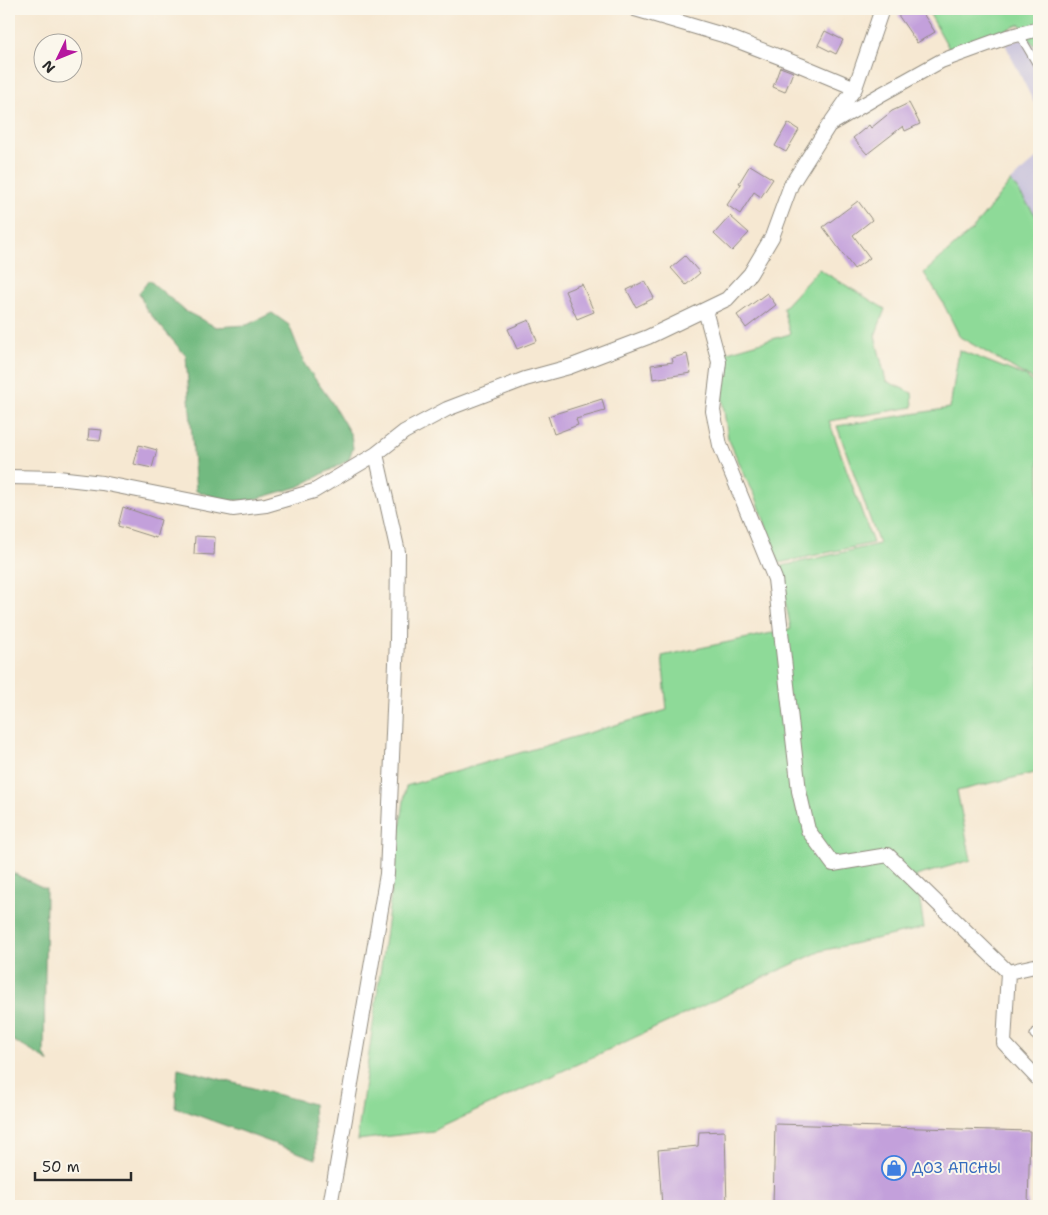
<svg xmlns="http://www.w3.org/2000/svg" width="1048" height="1215" viewBox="0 0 1048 1215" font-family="'Shantell Sans',sans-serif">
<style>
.industrial{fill:#c6c0da}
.green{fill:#8eda98;stroke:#5c8262}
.forest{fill:#72ba80;stroke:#4e7256}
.building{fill:#c3a0db}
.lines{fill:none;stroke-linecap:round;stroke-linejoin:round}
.service-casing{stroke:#908a7e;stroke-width:9}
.minor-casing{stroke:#908a7e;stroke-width:16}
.service{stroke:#fff;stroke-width:7}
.minor{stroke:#fff;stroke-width:14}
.labels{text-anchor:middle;stroke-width:4;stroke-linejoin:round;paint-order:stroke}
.shop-label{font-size:15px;fill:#366cbe;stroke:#fbf7ec;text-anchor:start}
</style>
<rect width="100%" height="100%" fill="#fbf7ec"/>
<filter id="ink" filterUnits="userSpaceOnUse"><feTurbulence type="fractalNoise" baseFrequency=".02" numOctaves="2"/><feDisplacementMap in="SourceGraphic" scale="10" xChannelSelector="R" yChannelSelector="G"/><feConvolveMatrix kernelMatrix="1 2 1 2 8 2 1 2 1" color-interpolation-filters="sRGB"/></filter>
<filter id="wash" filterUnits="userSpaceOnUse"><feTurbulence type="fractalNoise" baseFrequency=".0096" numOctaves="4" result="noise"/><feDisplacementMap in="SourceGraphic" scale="20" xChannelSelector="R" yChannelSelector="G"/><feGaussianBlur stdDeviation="1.12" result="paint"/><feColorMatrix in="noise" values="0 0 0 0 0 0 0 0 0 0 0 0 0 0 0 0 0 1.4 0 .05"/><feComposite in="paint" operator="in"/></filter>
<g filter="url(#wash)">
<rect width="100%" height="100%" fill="#f6e8d2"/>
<!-- industrial -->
<path class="industrial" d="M 1027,37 L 1039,54 L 1039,113 L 1005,44 Z
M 1039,156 L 1039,220 L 1011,181 Z"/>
<!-- green -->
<path class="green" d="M 927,9 L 1039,9 L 1039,50 L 1027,37 L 1021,24 L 951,52 Z
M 1011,181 L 1039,220 L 1039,383 L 960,337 L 942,301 L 924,273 L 972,230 Z
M 819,269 L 885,309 L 875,336 L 886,381 L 912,393 L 913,407 L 829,421 L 873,543 L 779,563 L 756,497 L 746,478 L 728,438 L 721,391 L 724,353 L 790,334 L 783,308 Z
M 959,350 L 1025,376 L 1039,387 L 1039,772 L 957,791 L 971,860 L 916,876 L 924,928 L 821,951 L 433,1131 L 357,1140 L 406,786 L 667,710 L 662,656 L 791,629 L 778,567 L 879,544 L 837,426 L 950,408 Z"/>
<!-- forest -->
<path class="forest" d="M 149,280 L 185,311 L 216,327 L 247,325 L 272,313 L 289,325 L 305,365 L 331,401 L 351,435 L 353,448 L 349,460 L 298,487 L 252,500 L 227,501 L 196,491 L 186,356 L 146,309 L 139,293 Z
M 9,871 L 46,889 L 44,1055 L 50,1062 L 9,1038 Z
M 178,1068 L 313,1104 L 316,1159 L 175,1107 Z"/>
<g id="blocks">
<!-- building -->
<path class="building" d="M 908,9 L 920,9 L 935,32 L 917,43 L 898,15 Z
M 825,31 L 843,40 L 836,54 L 818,45 Z
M 780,67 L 793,72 L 785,92 L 773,87 Z
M 909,103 L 920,124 L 905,131 L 903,126 L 867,154 L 853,138 L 869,125 L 871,128 L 892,111 Z
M 788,123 L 799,130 L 786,152 L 775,146 Z
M 750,165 L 773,179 L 761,197 L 754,192 L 740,214 L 727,205 L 741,184 L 739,183 Z
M 858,201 L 872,220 L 853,235 L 870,258 L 854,269 L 823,227 Z
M 730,216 L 749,233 L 732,251 L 714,234 Z
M 685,256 L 700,273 L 686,285 L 671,268 Z
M 645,281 L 654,298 L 636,307 L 627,290 Z
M 582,284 L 594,312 L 577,319 L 565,291 Z
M 767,293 L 776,305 L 746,328 L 737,315 Z
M 529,320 L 537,341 L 517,349 L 508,329 Z
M 687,354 L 691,373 L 653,379 L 651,365 L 673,362 L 672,358 Z
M 602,399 L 605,411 L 576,419 L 578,425 L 554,434 L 548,416 Z
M 89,429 L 102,430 L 100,441 L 88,440 Z
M 139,445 L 157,450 L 152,468 L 134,464 Z
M 123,507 L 161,520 L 156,538 L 118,526 Z
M 195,536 L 215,537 L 214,555 L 194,554 Z
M 775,1124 L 1030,1131 L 1028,1206 L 773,1206 Z
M 725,1131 L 727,1206 L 662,1206 L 658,1150 L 698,1146 L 699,1132 Z"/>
</g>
</g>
<g filter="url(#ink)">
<use href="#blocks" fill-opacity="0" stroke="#908a7e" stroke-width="1"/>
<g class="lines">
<defs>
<path id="service" d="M 1019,34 L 1039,68
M 1039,1027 L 1034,1035 L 1039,1039"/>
<path id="minor" d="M 635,9 L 723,35 L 800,65 L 855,88
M 832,121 L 855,88 L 882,9
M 705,310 L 719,362 L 713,411 L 720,445 L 775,579 L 799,791 L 808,830 L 833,864 L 888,855 L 1008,972 L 1039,965
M 9,477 L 58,478 L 102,483 L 233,509 L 266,505 L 314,491 L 376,454 L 404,432 L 447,409 L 525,379 L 569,367 L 648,337 L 727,299 L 750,274 L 772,237 L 791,185 L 829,125 L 880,95 L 941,61 L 1007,37 L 1039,29
M 1008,972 L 1004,1043 L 1039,1080
M 330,1206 L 387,874 L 397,640 L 398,552 L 376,454"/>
</defs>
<!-- service casing -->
<use href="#service" class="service-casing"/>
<!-- minor casing -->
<use href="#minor" class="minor-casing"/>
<!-- service -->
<use href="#service" class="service"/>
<!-- minor -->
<use href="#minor" class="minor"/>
</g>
</g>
<!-- icons -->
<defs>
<symbol id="shop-ring" viewBox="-11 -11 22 22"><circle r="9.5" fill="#fbf7ec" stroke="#3f7fe0" stroke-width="1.5"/><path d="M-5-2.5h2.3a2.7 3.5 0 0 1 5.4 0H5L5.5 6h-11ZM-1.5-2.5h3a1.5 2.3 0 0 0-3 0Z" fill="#3f7fe0"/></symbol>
</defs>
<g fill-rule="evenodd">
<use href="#shop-ring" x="880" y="1154" width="28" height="28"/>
</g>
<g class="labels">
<!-- shop labels -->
<g class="shop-label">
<text x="912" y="1173">ДОЗ АПСНЫ</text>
</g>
</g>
<!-- margin -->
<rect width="1048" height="1215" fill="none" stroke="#fbf7ec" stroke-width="30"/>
<!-- north arrow -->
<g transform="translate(58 58) rotate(227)"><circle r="24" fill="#fbf7ec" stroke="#a8a59f"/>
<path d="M0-4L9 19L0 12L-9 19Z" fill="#b5179e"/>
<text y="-8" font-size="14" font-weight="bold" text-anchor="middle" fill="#2b2b2b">N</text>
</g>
<!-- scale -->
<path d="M35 1172v8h96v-8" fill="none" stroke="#2b2b2b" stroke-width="2.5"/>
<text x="42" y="1172" font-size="15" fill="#2b2b2b" stroke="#fbf7ec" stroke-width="4" paint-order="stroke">50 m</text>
</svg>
